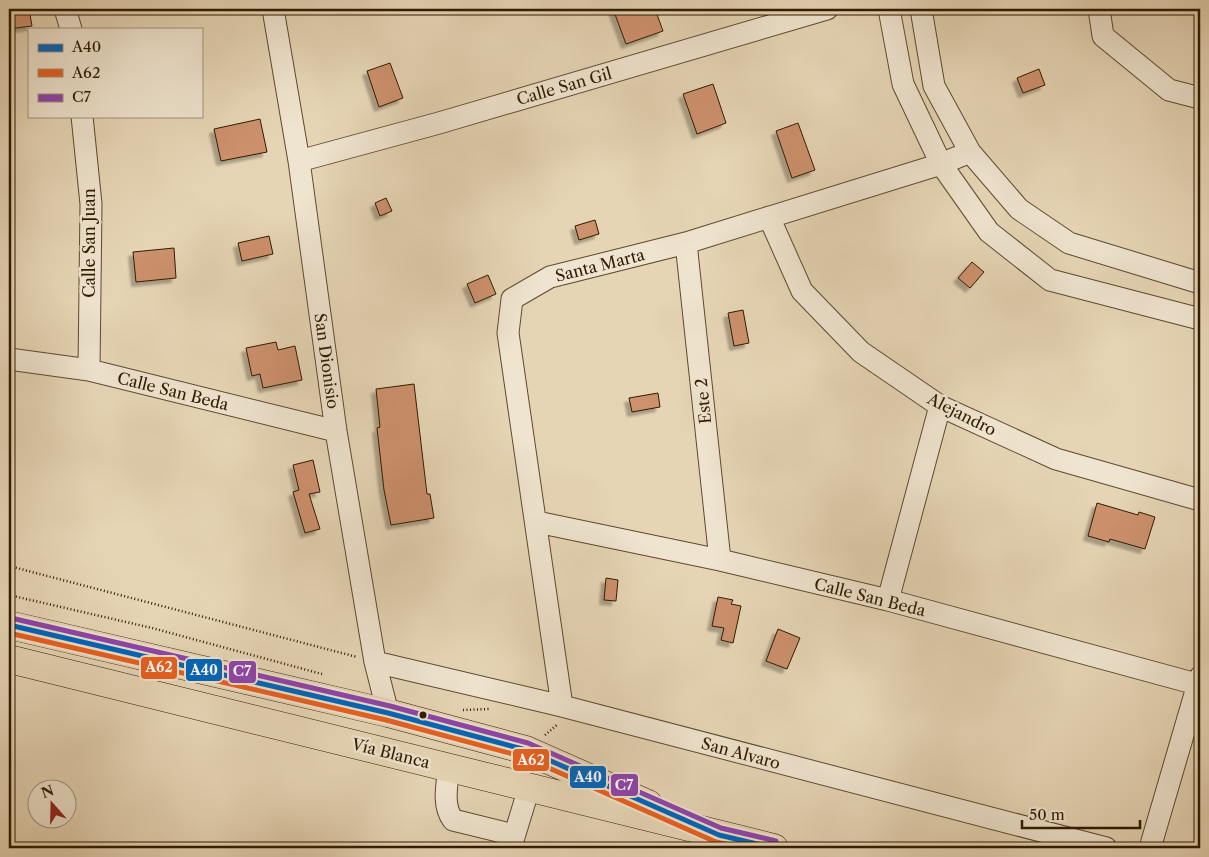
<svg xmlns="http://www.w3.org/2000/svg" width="1209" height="857" viewBox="0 0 1209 857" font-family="'Libre Caslon Text',serif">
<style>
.building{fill:#cd916d;stroke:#2f1b00;filter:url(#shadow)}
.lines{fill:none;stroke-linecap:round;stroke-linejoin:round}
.minor-casing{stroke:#5d4a2d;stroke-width:23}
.highway-casing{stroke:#2f1b00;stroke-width:29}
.path{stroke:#2f1b00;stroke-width:2.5;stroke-dasharray:1 2.5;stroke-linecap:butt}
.minor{stroke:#efe4cf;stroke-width:21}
.highway{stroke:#e6d5b5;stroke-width:28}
.bus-1-casing{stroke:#efe4cf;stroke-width:9}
.bus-2-casing{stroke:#efe4cf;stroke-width:9}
.bus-3-casing{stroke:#efe4cf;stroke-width:9}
.bus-1{stroke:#0065bd;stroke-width:5}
.bus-2{stroke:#e86120;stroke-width:5}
.bus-3{stroke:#8e44ad;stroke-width:5}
.bus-dot{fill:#2f1b00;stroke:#efe4cf;stroke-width:2}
.labels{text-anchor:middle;stroke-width:5;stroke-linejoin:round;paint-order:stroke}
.street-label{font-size:16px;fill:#2f1b00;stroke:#efe4cf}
.line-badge{stroke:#efe4cf;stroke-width:2}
.badge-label{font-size:14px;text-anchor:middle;font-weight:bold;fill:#fff}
</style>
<defs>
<filter id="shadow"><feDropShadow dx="-4.5" dy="4.5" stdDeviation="1" flood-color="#0004"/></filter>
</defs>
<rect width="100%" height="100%" fill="#e6d5b5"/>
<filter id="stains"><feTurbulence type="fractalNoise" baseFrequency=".004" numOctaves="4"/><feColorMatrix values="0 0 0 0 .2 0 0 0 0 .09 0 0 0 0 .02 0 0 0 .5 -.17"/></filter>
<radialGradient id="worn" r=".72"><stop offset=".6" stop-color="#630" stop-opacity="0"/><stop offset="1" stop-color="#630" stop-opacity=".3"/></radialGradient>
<!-- building -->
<path class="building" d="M 9,9 L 29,9 L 32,26 L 9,29 Z
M 613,9 L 655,9 L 663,31 L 626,44 Z
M 390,63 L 403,98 L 379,107 L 367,71 Z
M 1039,69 L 1045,85 L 1023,93 L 1017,78 Z
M 713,84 L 726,123 L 697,134 L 683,94 Z
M 260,119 L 267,152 L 221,161 L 214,129 Z
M 798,123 L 815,170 L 792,178 L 776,131 Z
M 386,198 L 392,211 L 380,216 L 375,203 Z
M 595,220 L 599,234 L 579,240 L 575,226 Z
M 269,236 L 273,254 L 242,261 L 238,243 Z
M 174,248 L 176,278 L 136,282 L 133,252 Z
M 972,262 L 984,272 L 970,288 L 958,278 Z
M 488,275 L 496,294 L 475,303 L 467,284 Z
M 743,310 L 749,343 L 734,346 L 728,313 Z
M 276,342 L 278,350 L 295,346 L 302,380 L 263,388 L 260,374 L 252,376 L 246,348 Z
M 414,384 L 427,494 L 430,494 L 434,518 L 391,525 L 384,490 L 377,428 L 380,427 L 376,389 Z
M 658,393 L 660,407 L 632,412 L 629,398 Z
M 313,460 L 320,492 L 309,494 L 320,529 L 305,533 L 293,492 L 299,490 L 293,465 Z
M 1097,503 L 1138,515 L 1139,512 L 1155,517 L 1145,549 L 1110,539 L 1109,542 L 1088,536 Z
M 606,578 L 618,580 L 616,601 L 604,600 Z
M 718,597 L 733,600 L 731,604 L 741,606 L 733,643 L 721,640 L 724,628 L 712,626 Z
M 778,629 L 800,638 L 787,669 L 766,661 Z"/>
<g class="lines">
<defs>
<path id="minor" d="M 65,9 L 71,29
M 273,9 L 299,161 L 336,431 L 375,662 L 388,713
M 889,9 L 903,84 L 941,164 L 989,232 L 1050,280 L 1200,319
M 921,9 L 934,86 L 970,152 L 1019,209 L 1069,243 L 1200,283
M 1099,9 L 1103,36 L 1169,90 L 1200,98
M 82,116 L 91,204 L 89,370
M 299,161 L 439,123 L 827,9
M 769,217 L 802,291 L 861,352 L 940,406 L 1056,459 L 1200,500
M 686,243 L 720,560
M 9,359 L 89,370 L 336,431
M 537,522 L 720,560 L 888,600 L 1200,685
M 888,600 L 940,406
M 375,662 L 562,706 L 1106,848
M 562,706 L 508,333 L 512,299 L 550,277 L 686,243 L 941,164 L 970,152
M 449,768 C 447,785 442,805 453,820 L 514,835
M 511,847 L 529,788
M 1150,848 L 1200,677"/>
<path id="highway" d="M 9,625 L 388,713 L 526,750 L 648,804
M 9,659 L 774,848"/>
</defs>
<!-- minor casing -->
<use href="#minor" class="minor-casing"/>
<!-- highway casing -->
<use href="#highway" class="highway-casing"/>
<!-- path -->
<path class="path" d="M 9,566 L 357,657
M 9,595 L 152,628 L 322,674
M 463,710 L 490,709
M 545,735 L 558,724"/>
<!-- minor -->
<use href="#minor" class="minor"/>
<!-- highway -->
<use href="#highway" class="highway"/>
<defs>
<path id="bus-1" d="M 9,625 L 388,713 L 526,750 L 719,835 L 774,848"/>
<path id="bus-2" d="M 9,633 L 386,720 L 524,757 L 716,842 L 742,848"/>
<path id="bus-3" d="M 11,618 L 390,706 L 528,743 L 721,828 L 776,841"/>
</defs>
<!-- bus-1 casing -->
<use href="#bus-1" class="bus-1-casing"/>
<!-- bus-2 casing -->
<use href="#bus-2" class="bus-2-casing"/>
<!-- bus-3 casing -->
<use href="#bus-3" class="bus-3-casing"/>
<!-- bus-1 -->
<use href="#bus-1" class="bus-1"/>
<!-- bus-2 -->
<use href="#bus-2" class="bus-2"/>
<!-- bus-3 -->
<use href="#bus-3" class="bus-3"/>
</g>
<!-- markers -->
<circle class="bus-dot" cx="423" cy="715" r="4.5"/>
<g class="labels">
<!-- street labels -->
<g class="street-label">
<text transform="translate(564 86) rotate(-16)" y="6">Calle San Gil</text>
<text transform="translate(89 243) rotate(-90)" y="6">Calle San Juan</text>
<text transform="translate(600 265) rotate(-14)" y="6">Santa Marta</text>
<text transform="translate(327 361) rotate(82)" y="6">San Dionisio</text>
<text transform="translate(173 391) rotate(14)" y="6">Calle San Beda</text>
<text transform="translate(703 401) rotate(-96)" y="6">Este 2</text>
<text transform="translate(962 414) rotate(27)" y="6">Alejandro</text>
<text transform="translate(870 597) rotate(14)" y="6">Calle San Beda</text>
<text transform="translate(391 753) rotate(14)" y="6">Vía Blanca</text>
<text transform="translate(741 753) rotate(15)" y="6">San Alvaro</text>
</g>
</g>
<g class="line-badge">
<rect x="140" y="656" width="38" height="24" rx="5" fill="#e86120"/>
<rect x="185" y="658" width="38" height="24" rx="5" fill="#0065bd"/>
<rect x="228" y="660" width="29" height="24" rx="5" fill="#8e44ad"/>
<rect x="512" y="748" width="38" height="24" rx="5" fill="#e86120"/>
<rect x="569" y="765" width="38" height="24" rx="5" fill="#0065bd"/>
<rect x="610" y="773" width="29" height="24" rx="5" fill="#8e44ad"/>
</g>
<g class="badge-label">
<text x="159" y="672">A62</text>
<text x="204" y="675">A40</text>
<text x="242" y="676">C7</text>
<text x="531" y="765">A62</text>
<text x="588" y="782">A40</text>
<text x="624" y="790">C7</text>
</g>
<!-- margin -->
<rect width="1209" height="857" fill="none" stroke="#e6d5b5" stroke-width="30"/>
<rect x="10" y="10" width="1189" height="837" fill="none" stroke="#2f1b00" stroke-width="2.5"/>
<rect x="15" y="15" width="1179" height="827" fill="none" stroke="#2f1b00"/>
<!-- legend -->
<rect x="28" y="28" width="175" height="90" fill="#efe4cf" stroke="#a2947c"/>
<rect x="38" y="44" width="25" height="8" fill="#0065bd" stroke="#a2947c"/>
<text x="72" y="52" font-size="15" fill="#2f1b00">A40</text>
<rect x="38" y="69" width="25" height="8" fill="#e86120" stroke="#a2947c"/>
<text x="72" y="78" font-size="15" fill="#2f1b00">A62</text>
<rect x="38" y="94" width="25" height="8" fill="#8e44ad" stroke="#a2947c"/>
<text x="72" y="102" font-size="15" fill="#2f1b00">C7</text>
<!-- north arrow -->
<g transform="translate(52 804) rotate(340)"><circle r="24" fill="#efe4cf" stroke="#a2947c"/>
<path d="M0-4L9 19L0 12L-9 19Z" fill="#8f2418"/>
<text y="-8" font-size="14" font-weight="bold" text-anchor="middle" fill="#2f1b00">N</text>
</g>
<!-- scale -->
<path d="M1022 820v8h118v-8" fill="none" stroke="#2f1b00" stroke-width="2.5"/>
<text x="1029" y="820" font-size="15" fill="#2f1b00" stroke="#efe4cf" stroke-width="4" paint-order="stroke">50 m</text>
<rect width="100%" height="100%" filter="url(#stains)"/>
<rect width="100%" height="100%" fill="url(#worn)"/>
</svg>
